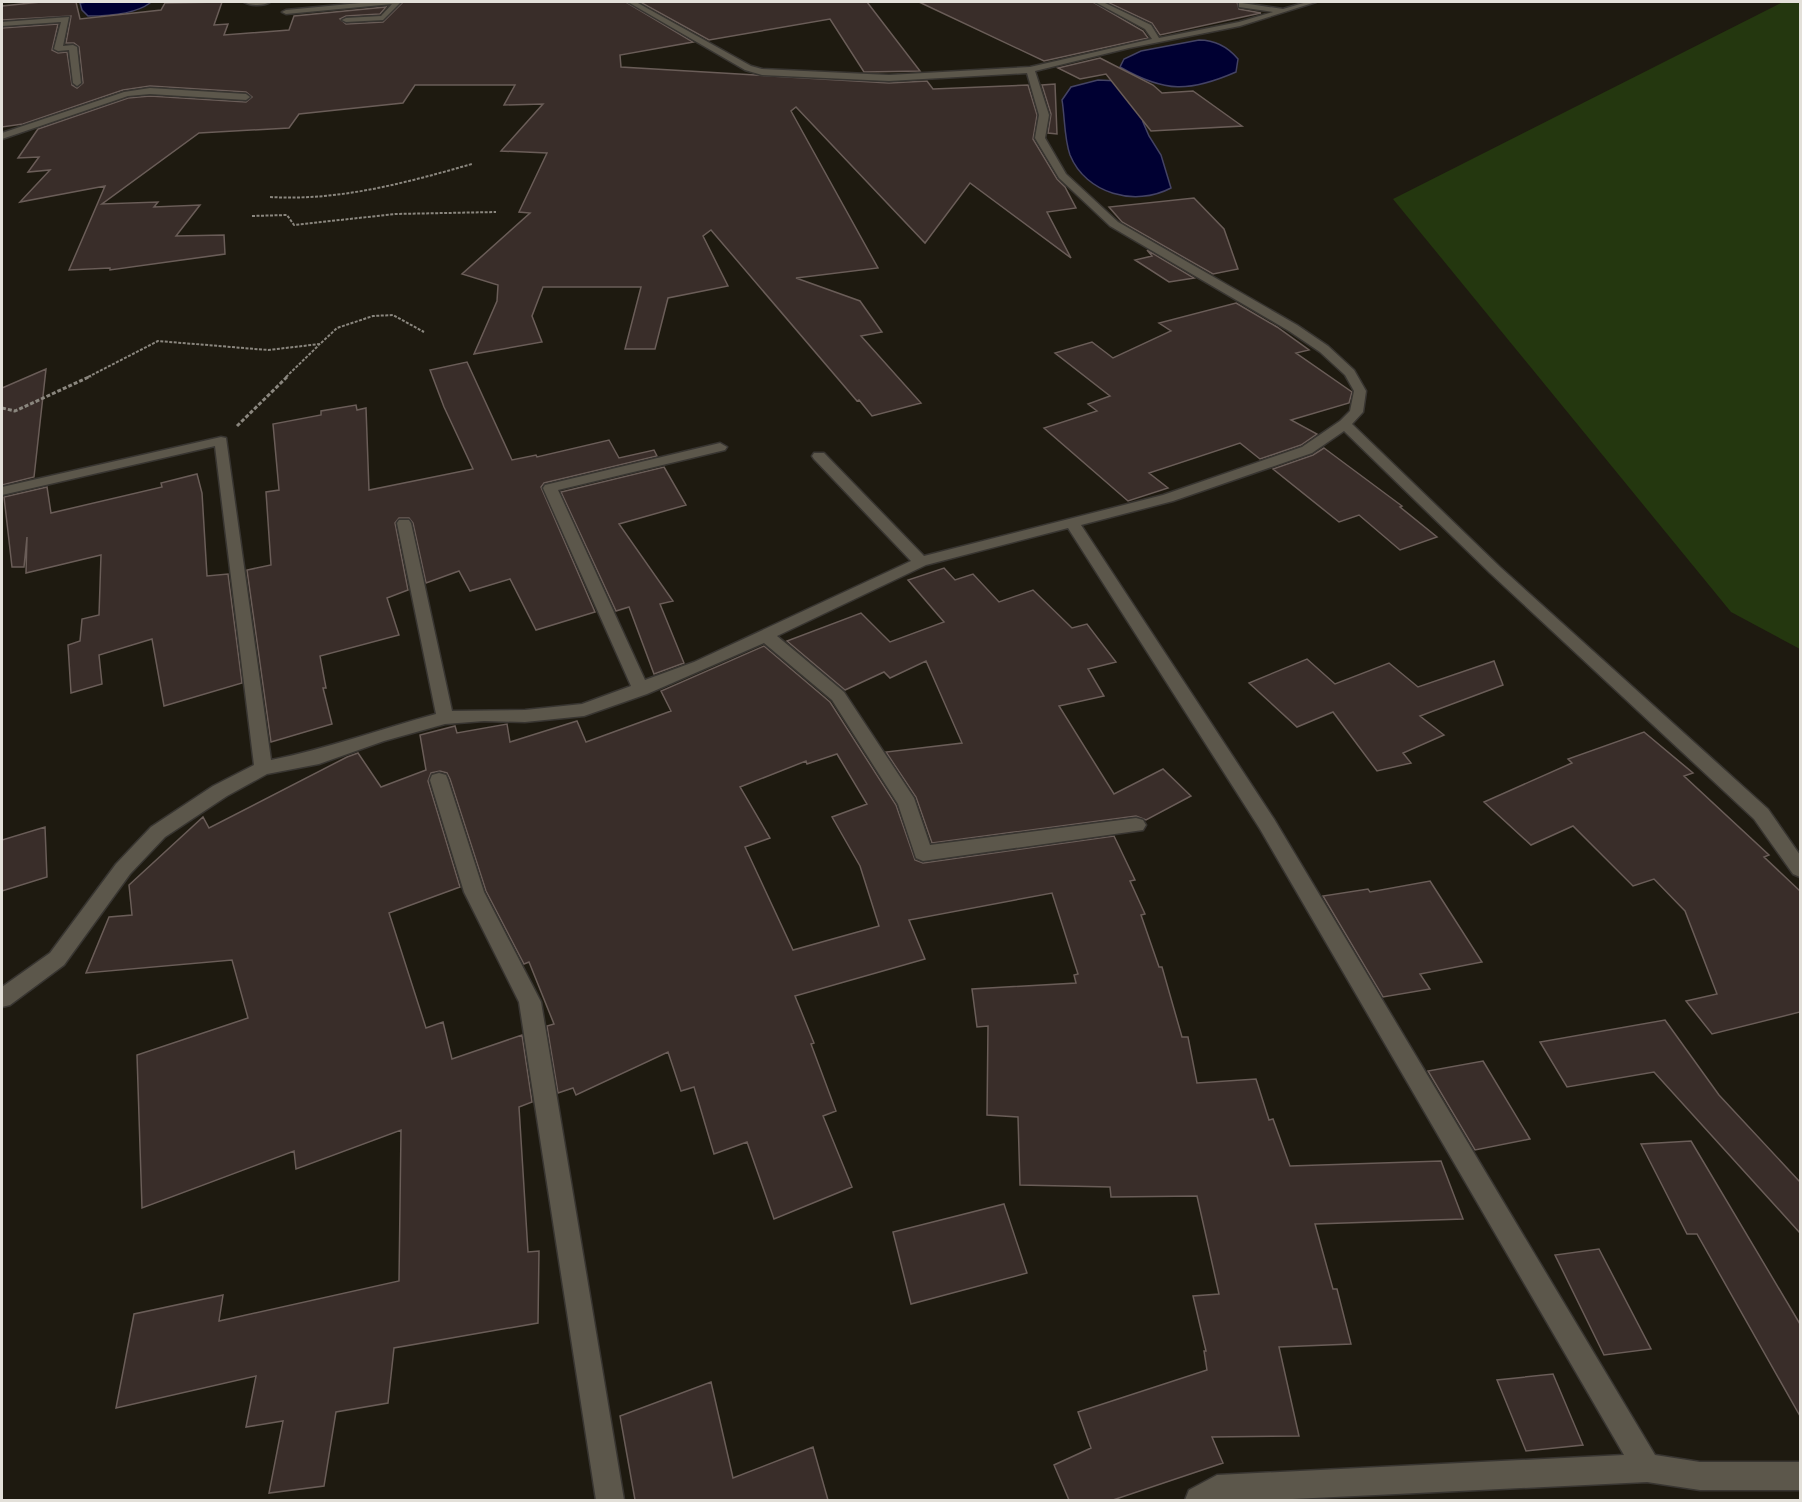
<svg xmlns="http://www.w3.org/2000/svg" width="1802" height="1502" viewBox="0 0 1802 1502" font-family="Figtree,sans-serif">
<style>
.green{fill:#24370f}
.water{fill:#000032;stroke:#444364;stroke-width:1.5}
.building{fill:#392d29;stroke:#6a5d58;stroke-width:1.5;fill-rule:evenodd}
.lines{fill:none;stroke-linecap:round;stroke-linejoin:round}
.minor-casing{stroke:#383531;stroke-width:3}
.path-far1{stroke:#8a867e;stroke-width:2;stroke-dasharray:3 1.5;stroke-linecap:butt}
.path{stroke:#8a867e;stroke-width:3;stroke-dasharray:4 2;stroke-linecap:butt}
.minor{fill:#5c574b;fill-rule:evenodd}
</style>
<rect width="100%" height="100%" fill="#1e1a10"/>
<!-- green -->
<path class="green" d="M 1783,2 L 1800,2 L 1800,649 L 1731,612 L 1393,199 Z"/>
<!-- water -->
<path class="water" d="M 87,2 L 150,2 L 150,3 C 134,15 107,16 88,16 L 82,10 L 80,3 Z
M 1199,40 C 1215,40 1228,47 1238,59 L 1236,72 C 1190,92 1165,93 1120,67 L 1124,59 L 1141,51 Z
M 1098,80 L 1120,81 L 1140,105 L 1143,122 L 1149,136 L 1161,155 L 1171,188 C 1135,207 1086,194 1070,155 C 1064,138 1065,118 1062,100 L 1071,87 Z"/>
<!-- building -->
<path class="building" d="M 41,2 L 76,2 L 80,19 L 161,10 L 165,3 L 222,2 L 214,25 L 228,24 L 224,35 L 289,30 L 294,16 L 386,7 L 380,14 L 346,16 L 340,19 L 346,24 L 383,22 L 403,2 L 626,2 L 693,42 L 620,55 L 621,67 L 889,83 L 927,81 L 933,89 L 1028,85 L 1037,115 L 1033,139 L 1057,179 L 1065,187 L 1076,208 L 1047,212 L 1071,258 L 970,183 L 925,243 L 796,107 L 791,111 L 878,268 L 796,278 L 860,301 L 882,332 L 861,336 L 921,403 L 872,416 L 859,400 L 857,401 L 711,230 L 703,236 L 728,286 L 668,298 L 655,349 L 625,349 L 641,287 L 543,287 L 532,316 L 542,342 L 474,354 L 497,301 L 498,285 L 462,274 L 530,213 L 519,212 L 547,153 L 501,151 L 543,104 L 504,105 L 515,85 L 415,85 L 403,103 L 299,114 L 289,128 L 199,133 L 102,204 L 158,202 L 154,207 L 200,205 L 176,236 L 224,235 L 225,254 L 110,270 L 110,268 L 69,270 L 105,186 L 20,202 L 50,170 L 28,172 L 39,157 L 18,158 L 38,129 L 128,98 L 150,96 L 246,102 L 252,97 L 246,92 L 150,86 L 123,90 L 23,124 L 2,127 L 2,28 L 58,24 L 52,50 L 58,53 L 67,52 L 72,85 L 77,88 L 83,83 L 79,47 L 74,43 L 66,43 L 71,16 L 2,20 L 2,6 Z
M 640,2 L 867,2 L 920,71 L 864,72 L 830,19 L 709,40 Z
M 919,2 L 1093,2 L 1143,31 L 1148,38 L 1044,61 Z
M 1107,2 L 1237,2 L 1239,9 L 1261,13 L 1160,35 L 1152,23 Z
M 1100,58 L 1153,85 L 1162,93 L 1193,91 L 1242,126 L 1151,131 L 1106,74 L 1080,79 L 1058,68 Z
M 1055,84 L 1057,134 L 1048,133 L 1051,114 L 1042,85 Z
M 1194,198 L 1224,229 L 1238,269 L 1213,274 L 1122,222 L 1109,207 Z
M 1147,250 L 1194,278 L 1169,282 L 1135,260 L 1152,256 Z
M 1236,303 L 1277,327 L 1309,350 L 1296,353 L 1352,392 L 1349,403 L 1291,420 L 1317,434 L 1301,445 L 1260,459 L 1240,443 L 1149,473 L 1168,488 L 1128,501 L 1044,428 L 1097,411 L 1088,404 L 1110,396 L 1055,353 L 1092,342 L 1113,358 L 1171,331 L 1159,323 Z
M 467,362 L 512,460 L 536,455 L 537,457 L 609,440 L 619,458 L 654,450 L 657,456 L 544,483 L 541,487 L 595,612 L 536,630 L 510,579 L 470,591 L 459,571 L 426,583 L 413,523 L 409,518 L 399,518 L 395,523 L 408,590 L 387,598 L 399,635 L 320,656 L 326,688 L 323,688 L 332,724 L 271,742 L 247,570 L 271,565 L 266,492 L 279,490 L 273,424 L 321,415 L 321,411 L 356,405 L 357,410 L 366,408 L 369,490 L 473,469 L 444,407 L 430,370 Z
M 46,369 L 34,477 L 2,485 L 2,388 Z
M 1324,448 L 1402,506 L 1400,507 L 1437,537 L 1400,550 L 1359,515 L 1339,522 L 1273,469 L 1313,455 Z
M 664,467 L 686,505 L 619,524 L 673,601 L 660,604 L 684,663 L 654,674 L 629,607 L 616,611 L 561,492 Z
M 197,474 L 202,493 L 207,576 L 228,574 L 242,683 L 164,706 L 152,639 L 99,655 L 102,684 L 71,693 L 68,645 L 80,641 L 82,619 L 99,615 L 101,555 L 26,573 L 27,537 L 24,567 L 12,567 L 4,497 L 47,487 L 51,513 L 162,487 L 161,483 Z
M 944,568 L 955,580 L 973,574 L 999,602 L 1033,590 L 1072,628 L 1087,624 L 1116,662 L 1088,669 L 1104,696 L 1059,706 L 1114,794 L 1163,769 L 1191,796 L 1146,820 L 1136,816 L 932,843 L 916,797 L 886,752 L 962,743 L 926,661 L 890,678 L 884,672 L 845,690 L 787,641 L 861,613 L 890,642 L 944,622 L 908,580 Z
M 764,646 L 830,702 L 896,805 L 915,860 L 923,863 L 1114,836 L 1135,880 L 1130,881 L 1145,914 L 1141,915 L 1159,967 L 1162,967 L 1182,1037 L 1188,1037 L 1197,1083 L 1256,1079 L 1269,1120 L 1273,1119 L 1290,1166 L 1441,1161 L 1463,1219 L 1315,1224 L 1333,1289 L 1337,1289 L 1351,1344 L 1279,1347 L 1299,1436 L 1212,1437 L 1223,1463 L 1113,1500 L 1069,1500 L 1054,1465 L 1091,1448 L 1078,1412 L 1207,1370 L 1204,1351 L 1206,1351 L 1193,1296 L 1219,1294 L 1197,1196 L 1111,1197 L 1110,1187 L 1020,1185 L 1018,1117 L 987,1115 L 988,1026 L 977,1027 L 972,989 L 1076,983 L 1074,975 L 1078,974 L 1052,893 L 909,920 L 925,959 L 795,996 L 814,1043 L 811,1044 L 836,1111 L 823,1116 L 852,1187 L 774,1219 L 747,1142 L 714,1154 L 694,1087 L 681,1091 L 668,1052 L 576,1095 L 573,1088 L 558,1093 L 547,1026 L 554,1024 L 529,962 L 524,964 L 486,891 L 450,779 L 447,773 L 440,771 L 431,773 L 428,781 L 460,887 L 389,913 L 426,1028 L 443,1022 L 452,1059 L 522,1035 L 532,1102 L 519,1107 L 528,1252 L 539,1251 L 538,1323 L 394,1348 L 388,1403 L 336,1412 L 324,1486 L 269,1493 L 283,1421 L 246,1427 L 256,1376 L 116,1408 L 134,1314 L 223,1295 L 219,1321 L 399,1281 L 401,1130 L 296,1169 L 294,1151 L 142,1208 L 137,1055 L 248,1018 L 232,960 L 86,973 L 109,917 L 132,915 L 129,885 L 203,817 L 209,828 L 347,757 L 358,753 L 381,787 L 426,770 L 420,735 L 455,726 L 457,733 L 507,724 L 510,742 L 577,721 L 586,742 L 671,711 L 661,691 ZM 837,754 L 867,804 L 832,817 L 860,866 L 879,926 L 793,950 L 745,847 L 770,838 L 740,787 L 806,761 L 807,764 Z
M 1307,659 L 1335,684 L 1389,663 L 1418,687 L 1494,661 L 1503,685 L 1420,716 L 1444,735 L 1403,753 L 1411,763 L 1377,771 L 1333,712 L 1297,727 L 1249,683 Z
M 1644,732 L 1693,773 L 1684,776 L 1769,855 L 1764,857 L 1800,891 L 1800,1012 L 1712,1034 L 1686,1001 L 1717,994 L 1685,911 L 1654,879 L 1633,886 L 1573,826 L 1531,845 L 1484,802 L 1572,763 L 1568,759 Z
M 45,827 L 47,877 L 2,891 L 2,840 Z
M 1430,881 L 1482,962 L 1420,974 L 1430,989 L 1383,997 L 1323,896 L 1368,889 L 1370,892 Z
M 1665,1020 L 1719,1095 L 1800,1182 L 1800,1233 L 1654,1072 L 1567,1087 L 1540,1042 Z
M 1483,1061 L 1530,1139 L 1475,1150 L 1428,1071 Z
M 1691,1141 L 1800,1324 L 1800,1416 L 1697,1234 L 1687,1234 L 1641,1144 Z
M 1004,1204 L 1027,1273 L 911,1304 L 893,1232 Z
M 1599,1249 L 1651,1349 L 1604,1355 L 1555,1255 Z
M 1553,1374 L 1583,1445 L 1526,1451 L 1497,1380 Z
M 711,1382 L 733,1478 L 813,1447 L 828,1500 L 635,1500 L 620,1416 Z"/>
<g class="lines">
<defs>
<path id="minor" d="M 244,2 L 270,2 C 264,6 250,6 244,2 Z
M 371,2 L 401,2 L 383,20 L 346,22 L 342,20 L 346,18 L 381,16 L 392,4 L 286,14 L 282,12 L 286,10 Z
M 628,2 L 636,2 L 751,66 L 762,69 L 889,75 L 1030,67 L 1152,39 L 1145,29 L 1095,2 L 1103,2 L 1151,25 L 1159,38 L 1239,22 L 1273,12 L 1239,7 L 1239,3 L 1242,3 L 1283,9 L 1307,2 L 1316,2 L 1240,26 L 1129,48 L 1035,71 L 1049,115 L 1045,138 L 1066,174 L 1118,222 L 1297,325 L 1328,346 L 1354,370 L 1366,391 L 1363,412 L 1352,424 L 1500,567 L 1768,809 L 1800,855 L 1800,877 L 1793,874 L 1754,819 L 1490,573 L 1344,431 L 1312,453 L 1173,501 L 1081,525 L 1274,819 L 1655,1455 L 1700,1462 L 1800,1462 L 1800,1490 L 1700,1490 L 1647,1482 L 1272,1500 L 1185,1500 L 1189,1490 L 1217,1475 L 1624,1455 L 1260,829 L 1068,528 L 926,565 L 777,636 L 844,692 L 914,798 L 930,845 L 1136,818 L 1143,820 L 1146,825 L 1143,830 L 923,861 L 916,858 L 898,804 L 832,700 L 764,643 L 647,694 L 584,716 L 525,722 L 484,721 L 445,724 L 384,741 L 319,764 L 267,774 L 227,796 L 165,837 L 130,874 L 64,965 L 10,1005 L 2,1007 L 2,987 L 50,953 L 116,864 L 151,827 L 213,786 L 254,765 L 215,446 L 2,495 L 2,487 L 221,437 L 226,438 L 271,760 C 327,749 380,729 436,714 L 397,523 L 399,520 L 409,520 L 411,523 L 452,711 L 525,710 L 582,704 L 631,686 L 543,488 L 545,485 L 720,443 L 727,447 L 725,450 L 558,490 L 645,680 L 694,662 L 911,561 L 814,459 L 812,456 L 814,453 L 824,453 L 924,556 L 1163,495 L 1302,447 L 1340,421 L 1350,411 L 1354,391 L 1345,375 L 1320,352 L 1289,331 L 1110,226 L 1059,178 L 1035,138 L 1039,115 L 1027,73 L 889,81 L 762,75 L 745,70 Z
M 69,17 L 63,46 L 73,45 L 77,47 L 81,83 L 77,86 L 73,83 L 69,50 L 58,51 L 54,49 L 61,22 L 2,26 L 2,22 Z
M 150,88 L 246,94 L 250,97 L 246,100 L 150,94 L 128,96 L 2,139 L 2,133 L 124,92 Z
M 439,773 L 446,775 L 448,780 L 484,892 L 541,1002 L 624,1500 L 596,1500 L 519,1002 L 464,892 L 430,780 L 432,775 Z"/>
</defs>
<!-- minor casing -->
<use href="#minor" class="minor-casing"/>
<!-- path-far1 -->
<path class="path-far1" d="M 270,197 C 340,201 405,183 472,164
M 252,216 L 287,215 L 294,225 L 395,214 L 496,212
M 88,377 L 158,341 L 268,350 L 320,344 L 337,328 L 373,316 L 393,315 L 424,332
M 286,377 L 319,345"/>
<!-- path -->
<path class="path" d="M 2,408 L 15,411 L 91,376
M 237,426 L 288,376"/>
<!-- minor -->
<use href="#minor" class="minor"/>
</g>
<!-- border -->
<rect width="1802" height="1502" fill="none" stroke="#e3e0d9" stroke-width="6"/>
</svg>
